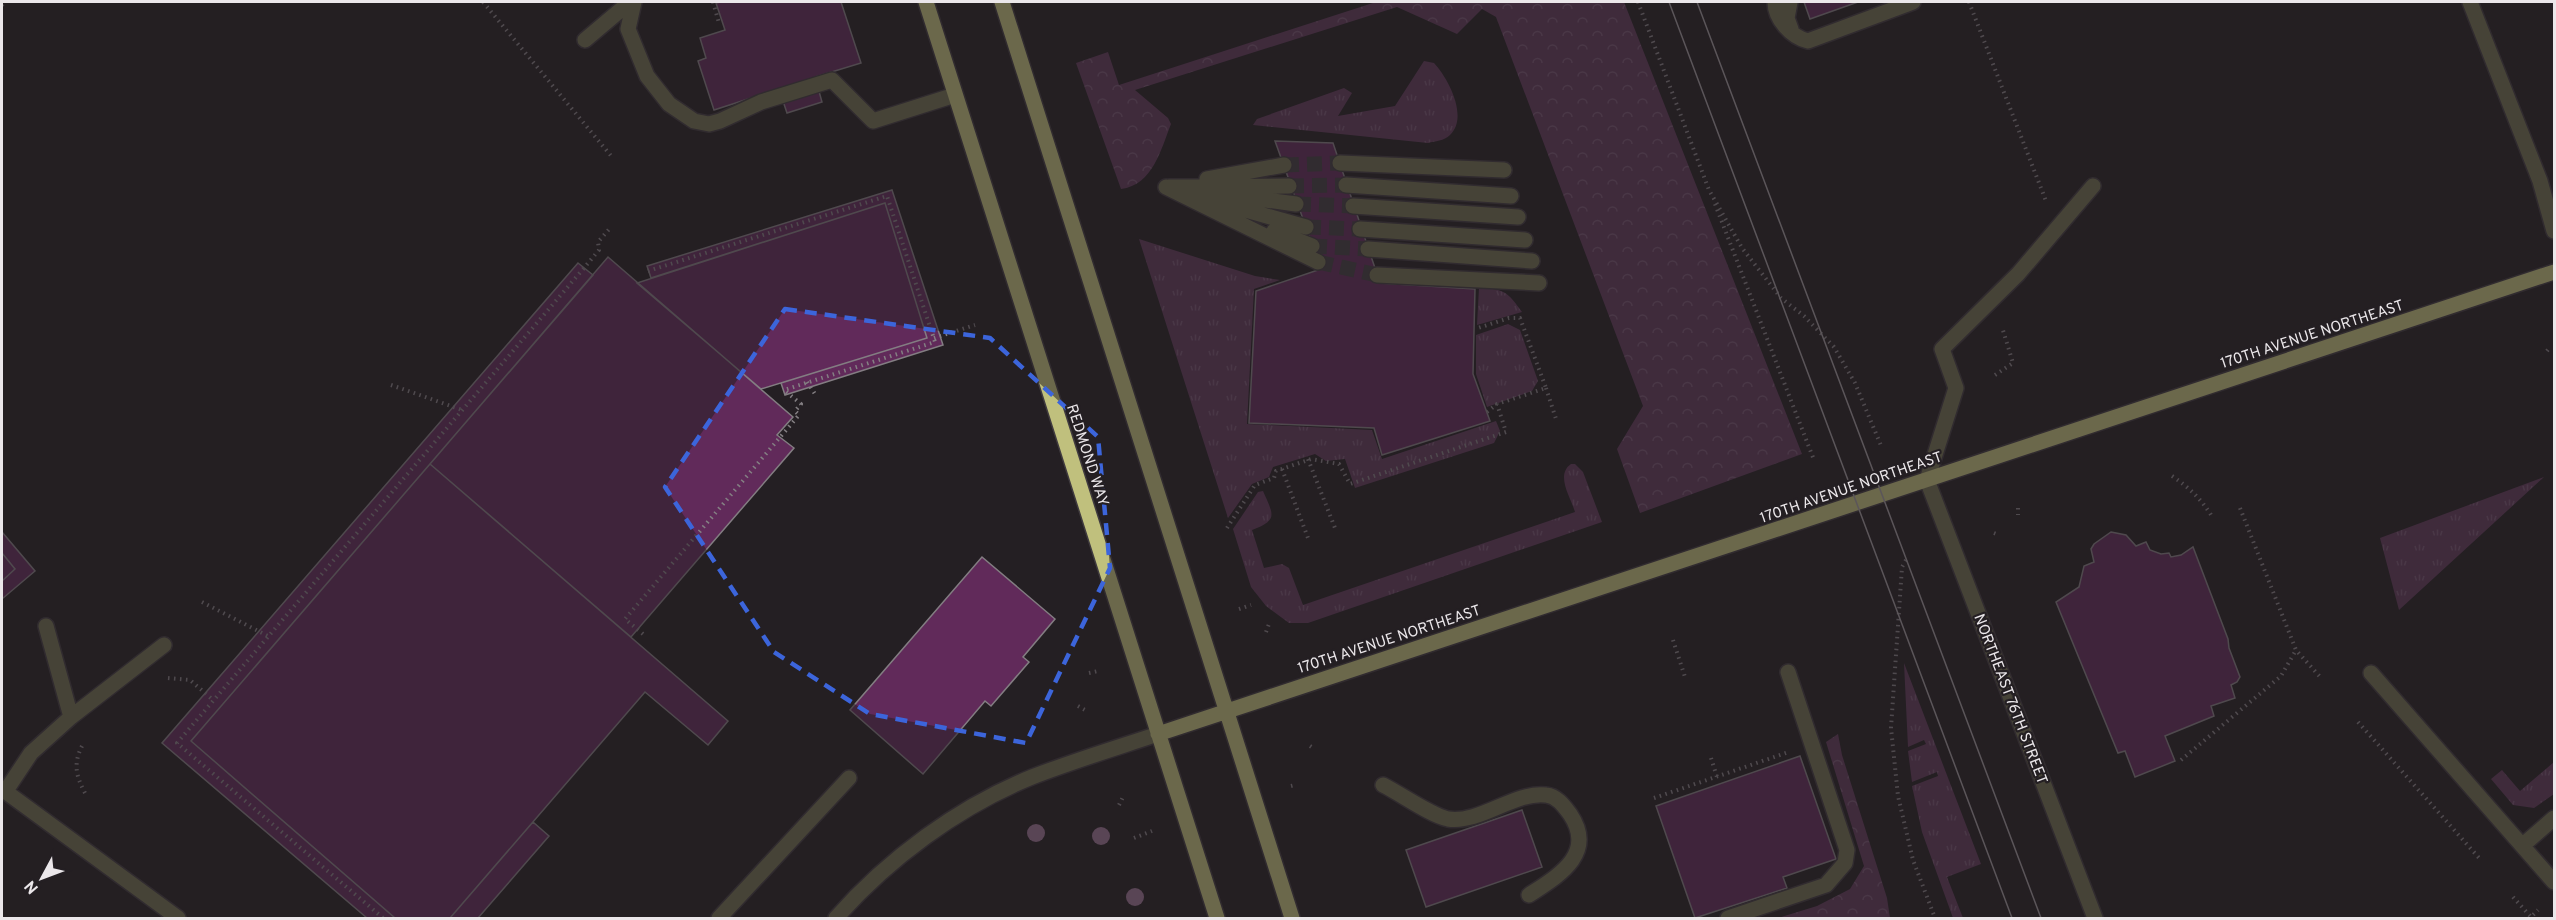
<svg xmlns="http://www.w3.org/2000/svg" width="2556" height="920" viewBox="0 0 2556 920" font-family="Overpass,sans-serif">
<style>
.grass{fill:url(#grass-tufts)}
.forest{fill:url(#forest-crowns)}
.building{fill:#612a5a;stroke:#837d82;stroke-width:1.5}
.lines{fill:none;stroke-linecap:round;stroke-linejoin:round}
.minor-tunnel{stroke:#423d41;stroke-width:15;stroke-dasharray:15 8;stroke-linecap:butt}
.minor-casing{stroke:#403b3f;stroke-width:18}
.major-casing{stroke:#403b3f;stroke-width:18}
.path{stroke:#847f83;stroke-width:4;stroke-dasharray:1.5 4.5;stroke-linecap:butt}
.minor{stroke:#707050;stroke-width:15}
.major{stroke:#c0c07d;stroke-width:15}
.tram{stroke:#9d989c;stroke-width:1.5}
.tree{fill:#9a7393}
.marked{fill:none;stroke:#3c65db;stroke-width:4.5;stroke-dasharray:12 8;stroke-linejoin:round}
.labels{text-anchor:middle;stroke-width:4.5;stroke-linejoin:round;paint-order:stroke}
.street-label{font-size:15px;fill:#ebe7ea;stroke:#241f23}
</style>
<defs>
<pattern id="grass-tufts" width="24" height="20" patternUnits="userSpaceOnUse" patternTransform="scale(1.5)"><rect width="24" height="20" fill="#603a5a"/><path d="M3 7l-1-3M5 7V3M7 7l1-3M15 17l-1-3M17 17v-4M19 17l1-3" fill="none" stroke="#775672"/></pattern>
<pattern id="forest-crowns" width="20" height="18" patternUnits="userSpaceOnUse" patternTransform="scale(1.5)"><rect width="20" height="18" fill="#603a5a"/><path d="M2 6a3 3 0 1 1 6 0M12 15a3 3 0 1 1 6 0" fill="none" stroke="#775672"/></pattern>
</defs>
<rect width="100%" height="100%" fill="#241f23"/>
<!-- grass -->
<path class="grass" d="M 1424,61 L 1434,63 C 1448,78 1469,117 1450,135 C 1444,141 1435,141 1428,143 L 1253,125 L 1257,119 L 1344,88 L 1352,93 L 1338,116 L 1395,106 Z
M 1139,239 L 1255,276 L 1280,280 L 1254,289 L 1247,424 L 1372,430 L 1382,459 L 1496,421 L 1500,431 L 1494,443 L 1355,488 L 1345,459 L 1326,461 L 1315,454 L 1273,467 L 1269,477 L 1252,484 L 1228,518 Z
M 1479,288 C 1504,289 1507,291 1522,312 L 1477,325 Z
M 1508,324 L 1520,330 L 1538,381 L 1532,391 L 1487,407 L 1476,374 L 1476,335 Z
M 1571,464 L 1575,464 L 1583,472 L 1602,522 L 1308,623 L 1289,623 L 1266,606 L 1251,587 L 1233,529 L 1258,492 L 1263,491 C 1273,514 1279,520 1252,530 L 1264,568 L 1282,564 L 1289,568 L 1303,605 L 1575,512 C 1571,498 1555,475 1571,464 Z
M 2544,477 L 2399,610 L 2380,538 Z
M 1904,663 L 1981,864 L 1947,877 L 1963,918 L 1953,918 L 1922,832 L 1912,786 L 1938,776 L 1937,772 L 1912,782 L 1908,751 L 1926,744 L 1924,740 L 1908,747 Z
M 2554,762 L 2554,794 L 2534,808 L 2513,805 L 2491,779 L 2502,770 L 2520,791 Z"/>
<!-- forest -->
<path class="forest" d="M 1376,2 L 1624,2 L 1802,454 L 1640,513 L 1617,449 L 1643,406 L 1496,17 L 1482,9 L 1457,34 L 1397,7 L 1135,90 L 1168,118 L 1171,124 C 1161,149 1153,185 1121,189 L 1076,63 L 1108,52 L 1119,85 Z
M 1838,734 L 1842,755 L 1887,898 L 1890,918 L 1778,918 L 1817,906 L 1850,889 L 1864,866 L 1826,742 Z"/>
<!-- building -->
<path class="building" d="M 721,2 L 841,2 L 861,63 L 815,77 L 822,102 L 787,113 L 779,89 L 714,110 L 698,61 L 706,58 L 700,38 L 725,30 L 716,3 Z
M 1804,2 L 1858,2 L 1810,19 Z
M 1275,141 L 1333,143 L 1380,283 L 1475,289 L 1473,374 L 1490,421 L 1382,455 L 1374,428 L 1249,423 L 1256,291 L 1321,269 Z
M 892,190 L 943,345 L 785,395 L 781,383 L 927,338 L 885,203 L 651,278 L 647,266 Z
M 885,203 L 927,338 L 761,389 L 637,283 Z
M 608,257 L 793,417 L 777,435 L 794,448 L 631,637 L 430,464 Z
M 578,263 L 593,275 L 191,741 L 395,918 L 367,918 L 162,743 Z
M 430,464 L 728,721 L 708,745 L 645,692 L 450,918 L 395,918 L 191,741 Z
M 2,532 L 35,571 L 2,599 L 2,581 L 15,569 L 2,553 Z
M 2111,532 L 2126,535 L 2136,546 L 2146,542 L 2150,550 L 2161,554 L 2169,553 L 2171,557 L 2181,555 L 2193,547 L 2228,639 L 2229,648 L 2240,677 L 2237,682 L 2231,685 L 2235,698 L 2211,706 L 2214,716 L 2165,736 L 2175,761 L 2135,777 L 2125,751 L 2118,753 L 2056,602 L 2079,587 L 2084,566 L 2094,562 L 2091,549 L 2094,544 Z
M 2,553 L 15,569 L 2,581 Z
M 982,557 L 1055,619 L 1023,657 L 1029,662 L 991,706 L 985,701 L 923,774 L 850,710 Z
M 1800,756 L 1836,859 L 1783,877 L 1787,888 L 1695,918 L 1656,806 Z
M 1522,810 L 1542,867 L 1426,907 L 1406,850 Z
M 533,822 L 549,836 L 478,918 L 450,918 Z"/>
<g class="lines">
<!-- minor-tunnel -->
<path class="minor-tunnel" d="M 1284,165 L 1340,163
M 1289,186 L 1346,185
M 1296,204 L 1353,206
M 1306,227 L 1360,229
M 1312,246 L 1368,249
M 1318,262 L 1377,275"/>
<defs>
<path id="minor" d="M 634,2 L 628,29 L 647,76 L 669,104 L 694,121 L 709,124 L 720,121 L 761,102 L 832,80 L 873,121 L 955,95
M 1775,2 C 1775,19 1791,37 1808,41 L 1913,2
M 1790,2 L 1787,18 L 1791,29
M 2470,2 L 2540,181 L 2554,231
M 585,40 L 630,2
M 1340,163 L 1504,170
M 1207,179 L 1284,165
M 1346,185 L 1511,196
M 2093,186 L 2018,274 L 1942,349 L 1956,388 L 1927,480 L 2095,918
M 1166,187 L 1318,262
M 1169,187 L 1289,186
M 1213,193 L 1296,204
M 1203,198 L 1306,227
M 1353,206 L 1518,217
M 1360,229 L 1525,240
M 1274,231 L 1312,246
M 1368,249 L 1532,261
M 1377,275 L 1539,283
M 46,626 L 71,717
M 2371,673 L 2554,882
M 1383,785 C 1401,794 1430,815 1448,819 C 1480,824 1515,791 1546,795 C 1557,796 1564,806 1570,814 C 1597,854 1558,876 1529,895
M 2,789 L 178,918
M 5,792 L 31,753 L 71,717 L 164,645
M 2523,845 L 2554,818
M 719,918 L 849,778
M 836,918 C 888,859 958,807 1032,777 C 1073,761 1116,748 1158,734
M 1728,918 L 1826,885 L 1845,863 L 1847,850 L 1788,672"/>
<path id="major" d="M 926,2 L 1217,918
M 1002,2 L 1292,918
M 1158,734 L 2554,272"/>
</defs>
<!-- minor casing -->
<use href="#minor" class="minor-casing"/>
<!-- major casing -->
<use href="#major" class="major-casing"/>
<!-- path -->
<path class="path" d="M 483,2 L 612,157
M 713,2 L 719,23
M 1638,2 L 1709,190 L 1742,248 L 1781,298 L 1804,316 L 1834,347 L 1855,383 L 1882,448
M 1969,2 L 2046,201
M 2,5 L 6,2
M 1715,204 L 1814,460
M 648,271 L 887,196 L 935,342 L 784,390
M 934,338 L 975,325
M 2547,351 L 2550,347
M 1995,375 L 2013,363 L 2002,327
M 807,382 L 815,394
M 391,385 L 462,410
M 1546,388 L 1557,422
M 1487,412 L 1497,404
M 1308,459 L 1335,528
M 1282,469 L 1308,538
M 2172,476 C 2190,488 2202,500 2213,518
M 2018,508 L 2018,515
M 2240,508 L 2296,650 L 2322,679
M 1227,528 L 1255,485 L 1274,478 L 1276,471 L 1311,459 L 1339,464 L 1350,484 L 1506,432 L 1497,404 L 1546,388 L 1520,318 L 1509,318 L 1475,329
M 1994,533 L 1999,535
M 1906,560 L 1902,567 L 1891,728 L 1898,796 L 1913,860 L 1935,918
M 202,602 L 268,636
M 1239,609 L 1251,605
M 1266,632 L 1269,624
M 643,634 L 625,619 L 799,415 L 795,411 L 801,404 L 784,390
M 1673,640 L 1685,677
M 1089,673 L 1098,671
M 168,678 L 190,680 L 213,700
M 1078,706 L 1087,711
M 2358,722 L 2480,859
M 82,746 C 73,764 76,776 85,793
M 1310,746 L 1313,748
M 1711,758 L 1717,777
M 2181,760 L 2281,676 L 2296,650
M 1291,786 L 1295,785
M 1654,798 L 1786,753
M 1119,805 L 1123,797
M 1134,838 L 1152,831
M 2513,897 L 2531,917 L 2538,910
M 383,918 L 177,743 L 584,268 L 599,250 L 598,242 L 611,227"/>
<!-- minor -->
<use href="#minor" class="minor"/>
<!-- major -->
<use href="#major" class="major"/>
<!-- tram -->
<path class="tram" d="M 1669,2 L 2012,918
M 1697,2 L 2041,918"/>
</g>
<!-- trees -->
<g class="tree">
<circle cx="1036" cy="833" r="9"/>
<circle cx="1101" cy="836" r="9"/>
<circle cx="1135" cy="897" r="9"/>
</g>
<!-- marked area -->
<path d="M0 0H2556V920H0ZM 785,309 L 990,338 L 1098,437 L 1110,568 L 1026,743 L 870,714 L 774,652 L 665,487 Z" fill="#241f23" fill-opacity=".55" fill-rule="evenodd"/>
<path class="marked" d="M 785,309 L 990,338 L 1098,437 L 1110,568 L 1026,743 L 870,714 L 774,652 L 665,487 Z"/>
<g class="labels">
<!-- street labels -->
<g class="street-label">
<text transform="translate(2312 334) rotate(-18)" y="5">170TH AVENUE NORTHEAST</text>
<text transform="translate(1088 455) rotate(72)" y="5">REDMOND WAY</text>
<text transform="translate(1851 487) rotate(-19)" y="5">170TH AVENUE NORTHEAST</text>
<text transform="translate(1389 639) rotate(-18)" y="5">170TH AVENUE NORTHEAST</text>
<text transform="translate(2011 699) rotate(69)" y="5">NORTHEAST 76TH STREET</text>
</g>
</g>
<!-- border -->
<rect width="2556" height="920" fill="none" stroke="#ebe7ea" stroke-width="6"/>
<!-- north arrow -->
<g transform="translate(42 878) rotate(229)" stroke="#241f23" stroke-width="4.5" paint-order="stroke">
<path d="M0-4.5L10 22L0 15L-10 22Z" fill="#ebe7ea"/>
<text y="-9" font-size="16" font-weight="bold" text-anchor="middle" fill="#ebe7ea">N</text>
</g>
</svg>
